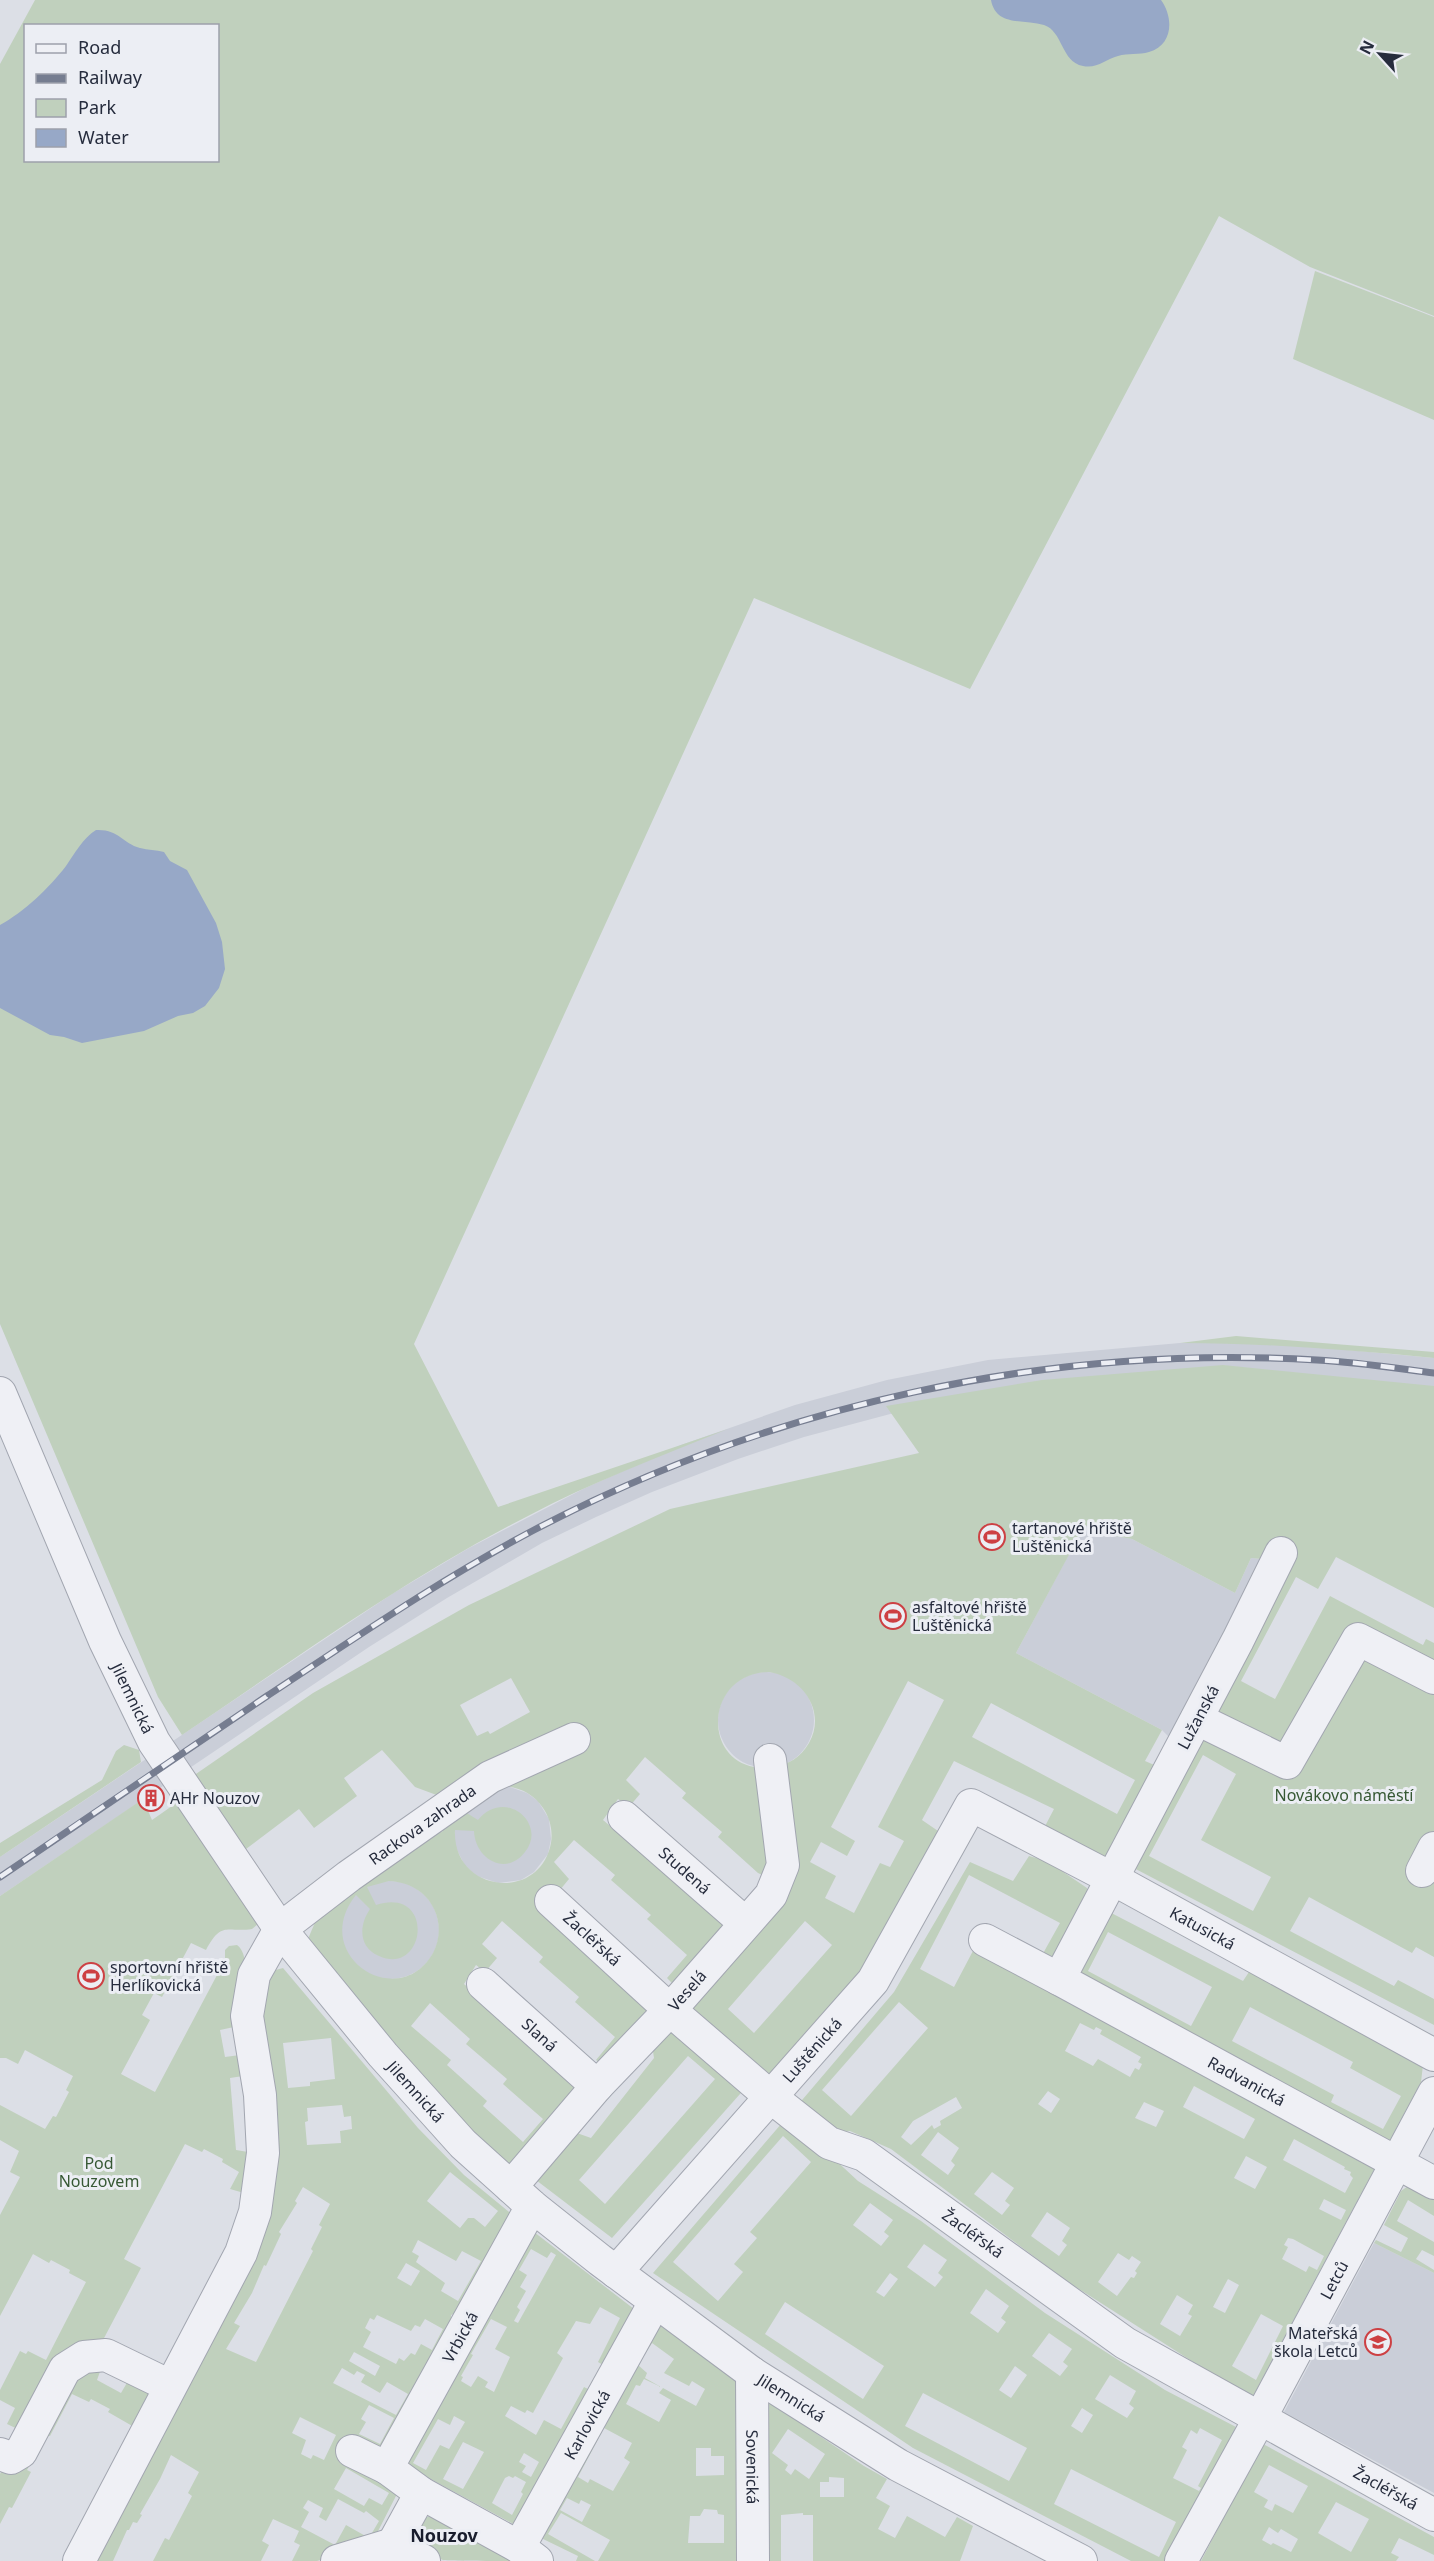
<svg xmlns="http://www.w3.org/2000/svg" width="1434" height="2561" viewBox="0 0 1434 2561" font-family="'Noto Sans',sans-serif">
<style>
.built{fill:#caced8}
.green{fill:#c0d0bd;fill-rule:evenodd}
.water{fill:#97a8c7}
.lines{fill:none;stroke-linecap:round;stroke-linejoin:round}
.minor-casing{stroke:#a2a6b0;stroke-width:34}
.minor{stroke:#eff0f5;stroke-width:32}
.rail-casing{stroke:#767d90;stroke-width:7}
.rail{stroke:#eceef4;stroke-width:4.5;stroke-dasharray:14;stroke-linecap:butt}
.labels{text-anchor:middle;stroke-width:6;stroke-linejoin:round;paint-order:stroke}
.poi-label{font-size:16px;fill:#262c3d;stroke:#eceef4;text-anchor:start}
.street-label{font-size:16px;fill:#262c3d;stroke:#eceef4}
.park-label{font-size:16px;fill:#365834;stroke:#eceef4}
.neighbourhood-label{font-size:18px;font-weight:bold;fill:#191d2d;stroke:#eceef4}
</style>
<rect width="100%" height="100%" fill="#dcdfe6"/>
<!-- built -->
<path class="built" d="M 1180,1343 L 1245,1343 L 1316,1347 L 1434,1358 L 1434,1389 L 894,1413 L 804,1437 L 738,1459 L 652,1492 L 596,1517 L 542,1543 L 447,1598 L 369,1647 L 0,1896 L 0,1857 L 392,1594 L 469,1548 L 583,1489 L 681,1445 L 795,1405 L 887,1380 L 988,1360 Z
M 1085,1524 L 1103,1534 L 1132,1539 L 1235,1593 L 1251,1558 L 1273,1560 L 1172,1740 L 1162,1730 L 1016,1653 Z
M718 1720a48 48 0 1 1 96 0a48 48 0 1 1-96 0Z
M 507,1786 L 527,1793 L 538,1801 L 549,1819 L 551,1839 L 548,1854 L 534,1872 L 521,1880 L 498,1883 L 477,1876 L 465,1866 L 455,1846 L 455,1830 L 462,1810 Z
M341 1930a49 49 0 1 1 98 0a49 49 0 1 1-98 0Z
M 1374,2243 L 1434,2273 L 1434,2493 L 1284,2412 Z"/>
<!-- green -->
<path class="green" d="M 35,0 L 1434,0 L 1434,316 L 1310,267 L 1219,216 L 970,689 L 754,598 L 414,1344 L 498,1507 L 728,1429 C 661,1456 592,1482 528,1516 C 406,1578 295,1659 182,1735 L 158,1697 L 0,1324 L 0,64 ZM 26,26 L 218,26 L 218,160 L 26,160 Z
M 1315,271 L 1434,317 L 1434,420 L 1293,359 Z
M 1236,1336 L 1434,1352 L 1434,1358 C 1349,1350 1265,1343 1180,1343 Z
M 1223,1365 L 1434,1386 L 1434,1608 L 1336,1557 L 1318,1589 L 1296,1577 L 1241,1681 L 1275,1699 L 1330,1596 L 1423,1645 L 1426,1639 L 1434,1643 L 1434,1957 L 1416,1947 L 1412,1953 L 1309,1897 L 1290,1931 L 1394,1986 L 1398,1980 L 1434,1999 L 1434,2025 L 1128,1865 L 1273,1560 L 1251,1558 L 1235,1593 L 1132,1539 L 1103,1534 L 1085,1525 L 1016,1653 L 1162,1730 L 1145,1761 L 1159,1767 L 1108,1863 L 1043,1830 L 1054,1809 L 954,1761 L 922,1820 L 941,1833 L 881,1953 L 768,2076 L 691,2008 L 783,1884 L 758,1873 L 718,1837 L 722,1832 L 682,1798 L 686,1793 L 645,1757 L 626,1780 L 640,1794 L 629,1807 L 618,1799 L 603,1820 L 726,1923 L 672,1983 L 667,1978 L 687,1955 L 647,1919 L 651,1915 L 611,1880 L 615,1875 L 574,1840 L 554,1862 L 569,1879 L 545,1908 L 650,2006 L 602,2064 L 596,2060 L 615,2037 L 575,2002 L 579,1997 L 539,1962 L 543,1957 L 502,1921 L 482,1944 L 497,1958 L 485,1972 L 476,1965 L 464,1984 L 583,2088 L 508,2171 L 430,2092 L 305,1946 L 316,1920 L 423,1835 L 442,1832 L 458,1803 L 415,1787 L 382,1750 L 344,1778 L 357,1796 L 314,1828 L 299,1809 L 242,1852 L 193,1776 L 313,1693 L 469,1605 L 670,1509 L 919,1453 L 886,1406 L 1042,1380 ZM 769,1672 C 802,1677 827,1711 809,1743 C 800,1758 789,1765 772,1766 C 766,1767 759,1768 754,1767 C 701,1757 707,1673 769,1672 ZM 511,1678 L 530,1712 L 490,1734 L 488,1731 L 477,1736 L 460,1705 ZM 908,1681 L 944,1700 L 878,1827 L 904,1841 L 890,1867 L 880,1863 L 854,1913 L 825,1898 L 836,1876 L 810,1862 L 821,1842 L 847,1856 L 855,1841 L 831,1827 ZM 991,1703 L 1135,1780 L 1117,1814 L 972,1737 ZM 1203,1755 L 1236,1774 L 1201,1840 L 1271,1877 L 1253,1911 L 1149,1856 ZM 499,1786 C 517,1786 533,1793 543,1808 C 550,1818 553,1831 551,1843 C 540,1903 452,1893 455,1830 L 474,1831 C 475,1859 506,1877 525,1852 C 548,1824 505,1787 478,1820 L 462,1810 ZM 389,1881 C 408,1882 426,1891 434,1909 C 441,1923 440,1940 433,1953 C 398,2014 308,1955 356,1895 L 370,1909 C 359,1925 358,1947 379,1956 C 426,1977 436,1886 376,1905 L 367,1887 ZM 805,1921 L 832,1945 L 754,2033 L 728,2009 ZM 430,2003 L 470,2039 L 466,2044 L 507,2079 L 503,2084 L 543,2119 L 523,2142 L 483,2106 L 487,2101 L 447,2065 L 451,2060 L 411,2026 Z
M 124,1745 L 139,1750 L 141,1762 L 0,1857 L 0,1843 L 102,1780 L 116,1751 Z
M 143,1799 L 152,1820 L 182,1799 L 258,1924 L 252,1929 C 227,1933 222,1920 206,1950 L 191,1943 L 162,1997 L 154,1993 L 142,2015 L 150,2020 L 121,2074 L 155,2092 L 225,1960 L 225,1950 L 229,1946 L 237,1945 C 255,1958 238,2007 234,2027 L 220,2030 L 225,2057 L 240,2055 L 243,2076 L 230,2078 L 236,2150 L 248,2152 L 244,2193 L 230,2189 L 239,2172 L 222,2162 L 223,2159 L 204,2149 L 202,2152 L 185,2144 L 124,2259 L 141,2268 L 103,2340 L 22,2431 L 7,2424 L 15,2408 L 0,2400 L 0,2390 L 20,2351 L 26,2354 L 28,2351 L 46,2360 L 86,2282 L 69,2273 L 70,2270 L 51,2260 L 49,2263 L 33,2254 L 0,2316 L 0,2215 L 20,2177 L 10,2172 L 19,2151 L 0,2140 L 0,2105 L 45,2129 L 53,2116 L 56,2117 L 69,2092 L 66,2090 L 73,2076 L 25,2050 L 18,2064 L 6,2058 L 0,2058 L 0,1896 Z
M 1029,1856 L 1047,1861 L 1087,1888 L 1090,1902 L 1243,1981 L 1251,1969 L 1423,2065 L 1421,2082 L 1253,2396 L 1198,2365 L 1068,2282 L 891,2149 L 850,2131 L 831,2135 L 797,2106 L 894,1992 L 970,1862 L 1013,1881 ZM 969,1875 L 1060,1923 L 1041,1957 L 985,1928 L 954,1987 L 920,1969 ZM 1108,1932 L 1212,1987 L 1191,2026 L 1088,1971 ZM 899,2002 L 928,2028 L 851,2116 L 822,2090 ZM 1250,2007 L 1353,2062 L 1350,2068 L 1401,2096 L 1383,2129 L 1331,2102 L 1334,2095 L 1232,2041 ZM 1080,2023 L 1094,2030 L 1096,2027 L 1102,2030 L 1100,2034 L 1141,2057 L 1138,2062 L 1142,2064 L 1139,2070 L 1135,2068 L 1130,2077 L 1098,2059 L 1093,2066 L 1065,2051 ZM 1194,2086 L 1255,2119 L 1244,2139 L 1183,2107 ZM 1048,2091 L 1060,2099 L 1051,2113 L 1038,2104 ZM 956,2097 L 962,2108 L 940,2121 L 941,2125 L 934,2129 L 932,2125 L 911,2145 L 901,2137 L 913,2121 ZM 1144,2102 L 1164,2111 L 1156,2127 L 1135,2118 ZM 938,2132 L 959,2148 L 951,2161 L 955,2165 L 948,2175 L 921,2155 ZM 1294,2139 L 1345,2167 L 1344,2169 L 1351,2172 L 1350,2175 L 1353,2178 L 1345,2193 L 1283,2160 ZM 1246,2156 L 1267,2167 L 1255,2189 L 1234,2178 ZM 992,2172 L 1014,2188 L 1005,2201 L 1010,2205 L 1002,2215 L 974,2194 ZM 1324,2199 L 1346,2210 L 1341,2220 L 1319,2209 ZM 1047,2212 L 1070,2228 L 1062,2241 L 1067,2245 L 1059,2256 L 1031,2236 ZM 1288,2238 L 1293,2239 L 1324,2256 L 1317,2270 L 1309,2266 L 1306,2272 L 1282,2259 L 1288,2247 L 1284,2245 ZM 1118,2253 L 1129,2260 L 1132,2256 L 1141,2262 L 1135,2271 L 1137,2273 L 1134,2278 L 1131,2277 L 1117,2296 L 1098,2282 ZM 1228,2279 L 1239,2285 L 1225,2313 L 1213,2307 ZM 1177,2295 L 1193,2305 L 1188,2314 L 1192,2316 L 1180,2336 L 1160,2324 ZM 1261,2314 L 1283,2326 L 1256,2380 L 1232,2366 Z
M 283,1968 L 418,2128 L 464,2175 L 514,2216 L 458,2312 L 451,2315 L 452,2324 L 384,2453 L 399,2490 L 372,2543 L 317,2561 L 292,2561 L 300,2545 L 294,2542 L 299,2531 L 273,2519 L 262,2541 L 269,2545 L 261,2561 L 153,2561 L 165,2538 L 169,2540 L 192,2496 L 188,2493 L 199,2472 L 171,2455 L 160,2479 L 140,2514 L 142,2515 L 137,2523 L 133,2522 L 129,2530 L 127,2530 L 113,2561 L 91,2561 L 254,2249 L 259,2032 L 262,1985 L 272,1971 ZM 331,2038 L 335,2079 L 310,2082 L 310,2086 L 288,2088 L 283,2043 ZM 342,2105 L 344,2117 L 351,2116 L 352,2129 L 340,2131 L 341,2143 L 307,2145 L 305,2122 L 308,2121 L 307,2108 ZM 450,2172 L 498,2211 L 485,2227 L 474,2218 L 468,2218 L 460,2228 L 427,2201 ZM 303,2187 L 330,2204 L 319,2225 L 322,2227 L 311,2249 L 313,2251 L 256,2362 L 226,2349 L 240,2326 L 234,2323 L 252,2293 L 264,2265 L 266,2266 L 281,2234 L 279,2232 L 297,2203 L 295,2201 ZM 418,2240 L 456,2261 L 462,2251 L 481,2261 L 458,2301 L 441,2291 L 445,2283 L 416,2262 L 419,2256 L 412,2252 ZM 406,2263 L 420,2271 L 411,2286 L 397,2278 ZM 377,2315 L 411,2331 L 415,2325 L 420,2327 L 425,2319 L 443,2329 L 432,2350 L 421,2344 L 415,2355 L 411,2353 L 404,2361 L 399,2358 L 396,2364 L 363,2347 L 371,2332 L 365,2328 L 370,2318 L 374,2320 ZM 354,2352 L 380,2366 L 375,2376 L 349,2361 ZM 342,2368 L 354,2375 L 357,2371 L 365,2375 L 361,2382 L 380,2393 L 387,2382 L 408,2394 L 396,2415 L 333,2383 ZM 369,2405 L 394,2418 L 380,2444 L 359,2434 L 366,2422 L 361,2419 ZM 300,2417 L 336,2435 L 324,2460 L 313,2455 L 311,2459 L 301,2454 L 306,2440 L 292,2433 ZM 346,2468 L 389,2493 L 382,2505 L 369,2498 L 364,2506 L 334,2489 ZM 338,2499 L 364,2513 L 366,2511 L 379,2521 L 369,2538 L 346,2525 L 335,2545 L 301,2527 L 309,2512 L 303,2508 L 308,2500 L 323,2508 L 319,2517 L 326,2521 Z
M 667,2022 L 748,2085 L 612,2238 L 532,2177 L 574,2132 L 591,2138 L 654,2058 L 651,2038 ZM 688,2056 L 715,2079 L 605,2204 L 579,2180 Z
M 788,2116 L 858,2181 L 921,2221 L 1045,2313 L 1165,2390 L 1236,2427 L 1168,2561 L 1131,2561 L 913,2448 L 653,2273 ZM 783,2136 L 811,2162 L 750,2232 L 757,2238 L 734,2264 L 743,2272 L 718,2301 L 673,2262 ZM 870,2203 L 893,2220 L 884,2232 L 889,2236 L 881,2246 L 853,2225 ZM 924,2244 L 947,2260 L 938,2273 L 943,2277 L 935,2287 L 907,2267 ZM 890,2273 L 898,2279 L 884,2297 L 876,2292 ZM 986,2289 L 1009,2306 L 1001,2318 L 1006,2322 L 998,2333 L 970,2313 ZM 785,2302 L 884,2366 L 863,2399 L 765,2334 ZM 1049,2333 L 1072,2349 L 1063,2362 L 1068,2366 L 1060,2376 L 1032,2356 ZM 1015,2366 L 1027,2375 L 1011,2398 L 999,2390 ZM 1110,2375 L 1136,2391 L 1129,2404 L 1134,2408 L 1127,2418 L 1095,2399 ZM 923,2393 L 1027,2448 L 1009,2481 L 905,2426 ZM 1082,2408 L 1093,2415 L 1082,2433 L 1071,2426 ZM 1200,2428 L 1222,2440 L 1198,2486 L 1201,2488 L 1199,2491 L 1173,2478 L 1187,2450 L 1182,2447 L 1191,2430 L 1197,2434 ZM 1071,2469 L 1176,2522 L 1159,2557 L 1054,2504 Z
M 1411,2184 L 1434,2196 L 1434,2216 L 1408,2200 L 1397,2221 L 1434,2242 L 1434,2256 L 1422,2250 L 1416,2259 L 1434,2270 L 1434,2273 L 1374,2243 L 1376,2240 L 1401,2252 L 1408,2238 L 1384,2225 L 1401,2191 Z
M 534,2232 L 634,2309 L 603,2365 L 598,2362 L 620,2318 L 600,2307 L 590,2324 L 576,2321 L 557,2353 L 563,2358 L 533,2413 L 527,2410 L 525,2413 L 511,2406 L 505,2416 L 536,2435 L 544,2420 L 561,2429 L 584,2387 L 590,2390 L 517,2526 L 405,2465 ZM 531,2249 L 547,2258 L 551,2252 L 556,2255 L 518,2323 L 514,2321 L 520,2310 L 517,2307 L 526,2291 L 520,2287 L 527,2275 L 519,2270 ZM 491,2319 L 507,2327 L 495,2349 L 510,2357 L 494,2392 L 485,2387 L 488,2382 L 478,2376 L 471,2387 L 461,2381 L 463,2377 L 461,2376 L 473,2355 L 471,2354 ZM 454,2416 L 465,2422 L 449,2449 L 440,2445 L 426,2470 L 413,2463 L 438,2419 L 450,2425 ZM 463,2442 L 484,2452 L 463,2489 L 443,2479 ZM 524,2453 L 539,2462 L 531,2477 L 522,2472 L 526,2466 L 519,2462 ZM 509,2476 L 513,2478 L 515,2476 L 526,2482 L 521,2492 L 523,2494 L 512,2515 L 492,2503 L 505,2478 Z
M 658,2324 L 739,2382 L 739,2561 L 598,2561 L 610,2540 L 561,2513 L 548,2534 L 595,2561 L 576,2561 L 578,2556 L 539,2537 ZM 652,2343 L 674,2359 L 664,2373 L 689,2386 L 692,2381 L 705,2389 L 696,2406 L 663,2388 L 659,2393 L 671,2400 L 659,2422 L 626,2404 L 636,2385 L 640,2386 L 644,2379 L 661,2387 L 645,2378 L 647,2373 L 638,2365 ZM 604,2428 L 632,2443 L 624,2458 L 630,2462 L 613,2491 L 590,2479 L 588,2483 L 578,2477 ZM 696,2448 L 711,2448 L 711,2456 L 724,2456 L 724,2475 L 696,2476 ZM 567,2498 L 579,2504 L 581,2500 L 591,2505 L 582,2522 L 560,2510 ZM 704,2509 L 717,2510 L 718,2514 L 724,2515 L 724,2543 L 688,2543 L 690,2516 L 700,2516 Z
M 102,2366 L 97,2380 L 121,2393 L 128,2381 L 144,2388 L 149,2394 L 134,2427 L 108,2412 L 110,2409 L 91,2399 L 89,2402 L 72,2394 L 50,2436 L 46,2435 L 27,2470 L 31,2472 L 12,2508 L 9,2507 L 0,2524 L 0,2474 L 2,2470 L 65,2382 Z
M 768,2401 L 864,2466 L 887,2479 L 876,2498 L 890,2506 L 878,2529 L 895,2538 L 907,2516 L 945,2537 L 957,2517 L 973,2526 L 960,2561 L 813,2561 L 813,2515 L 803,2515 L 803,2513 L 781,2515 L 781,2561 L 768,2561 ZM 788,2429 L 825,2454 L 809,2479 L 795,2469 L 791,2475 L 785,2470 L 788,2465 L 772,2453 ZM 829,2477 L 844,2478 L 844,2497 L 820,2497 L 820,2482 L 829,2482 Z
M 1265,2445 L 1434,2537 L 1434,2555 L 1399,2538 L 1391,2553 L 1399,2557 L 1396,2561 L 1201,2561 L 1261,2446 ZM 1269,2465 L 1308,2486 L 1293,2513 L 1275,2504 L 1272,2511 L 1264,2507 L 1268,2500 L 1254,2492 ZM 1336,2502 L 1369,2519 L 1351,2552 L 1318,2533 ZM 1269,2527 L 1278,2533 L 1281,2529 L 1298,2539 L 1291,2552 L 1273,2543 L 1271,2545 L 1262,2540 Z
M 435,2513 L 524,2561 C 508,2561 454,2561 443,2560 C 429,2555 419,2543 416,2529 L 422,2520 Z"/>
<!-- water -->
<path class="water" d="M 991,0 L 1161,0 C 1174,18 1173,45 1149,52 C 1139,55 1128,53 1118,56 C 1106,59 1097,69 1083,66 C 1061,62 1063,31 1044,25 C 1024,19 996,27 991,0 Z
M 96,830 C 119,829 122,843 140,848 C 148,850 156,850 164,852 L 170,861 L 187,870 L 216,923 L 222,942 L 225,969 L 219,988 L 205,1006 L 193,1013 L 178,1016 L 144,1031 L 82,1043 L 64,1037 L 50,1035 L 0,1008 L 0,925 C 24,912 49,888 66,866 C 75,853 83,838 96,830 Z"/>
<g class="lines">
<defs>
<g id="minor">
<path id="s1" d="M 0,1393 L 105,1641 L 154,1742 L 280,1929 L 383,2055 L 463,2144 L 532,2206 L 600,2260 L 752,2373 L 898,2465 L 1081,2561"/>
<path id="s2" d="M 1281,1553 L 1238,1640 L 1059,1979 L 1434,2183"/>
<path d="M 1197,1719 L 1287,1763 L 1358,1639 L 1434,1678"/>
<path id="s3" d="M 624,1817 L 745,1923"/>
<path d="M 1422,1871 L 1434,1848"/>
<path id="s4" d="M 551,1901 L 670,2010 L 772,2098 L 829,2143 L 864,2155 L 1125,2343 L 1434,2515"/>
<path d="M 985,1940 L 1059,1979"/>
<path id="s5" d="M 483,1984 L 597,2086"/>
<path id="s6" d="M 511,2187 L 597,2086 L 670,2010 L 771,1895 L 783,1865 L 770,1760"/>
<path d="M 532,2206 L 387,2468 L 421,2493 L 519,2547 L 537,2561"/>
<path id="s7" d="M 616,2272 L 873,1981 L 971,1805 L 1113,1879 L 1434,2055"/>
<path id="s8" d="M 752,2373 L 753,2561"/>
<path d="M 352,2451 L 387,2468"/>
<path d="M 0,2454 L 11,2458 L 21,2452 L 65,2369 L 84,2357 L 106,2355 L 170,2386"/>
<path d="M 393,2544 L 421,2493"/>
<path d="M 393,2544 L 424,2561"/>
<path id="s9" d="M 519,2547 L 655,2302"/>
<path id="s10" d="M 79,2561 L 241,2253 L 255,2212 L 263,2153 L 260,2095 L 247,2016 L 254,1975 L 280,1929 L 349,1876 L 490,1777 L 574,1739"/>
<path d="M 337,2561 L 393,2544"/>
<path id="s11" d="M 1181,2561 L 1265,2409 L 1434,2093"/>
</g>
</defs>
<!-- minor casing -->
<use href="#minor" class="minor-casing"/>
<!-- minor -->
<use href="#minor" class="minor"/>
<defs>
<path id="rail" d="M 0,1877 C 89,1816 178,1756 267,1696 C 355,1638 441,1579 534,1530 C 773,1405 1047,1344 1317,1360 C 1356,1362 1395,1368 1434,1373"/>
</defs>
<!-- rail casing -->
<use href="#rail" class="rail-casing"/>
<!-- rail -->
<use href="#rail" class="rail"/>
</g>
<!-- icons -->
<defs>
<symbol id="stadium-ring" viewBox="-11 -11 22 22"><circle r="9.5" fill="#eceef4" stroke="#cd4043" stroke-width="1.5"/><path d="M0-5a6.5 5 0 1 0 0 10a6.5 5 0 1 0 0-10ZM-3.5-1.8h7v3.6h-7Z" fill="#cd4043"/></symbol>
<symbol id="building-ring" viewBox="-11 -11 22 22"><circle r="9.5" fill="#eceef4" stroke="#cd4043" stroke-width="1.5"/><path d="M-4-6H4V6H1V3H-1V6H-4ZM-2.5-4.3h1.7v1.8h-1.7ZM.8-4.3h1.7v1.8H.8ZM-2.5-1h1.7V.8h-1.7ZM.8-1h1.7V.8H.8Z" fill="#cd4043"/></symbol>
<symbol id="school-ring" viewBox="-11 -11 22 22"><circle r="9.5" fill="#eceef4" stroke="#cd4043" stroke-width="1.5"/><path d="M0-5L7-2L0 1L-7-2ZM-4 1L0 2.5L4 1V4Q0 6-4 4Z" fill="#cd4043"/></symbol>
</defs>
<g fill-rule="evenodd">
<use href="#stadium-ring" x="977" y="1522" width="30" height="30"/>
<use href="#stadium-ring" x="878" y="1601" width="30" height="30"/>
<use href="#building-ring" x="136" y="1783" width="30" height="30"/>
<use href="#stadium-ring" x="76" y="1961" width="30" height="30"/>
<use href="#school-ring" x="1363" y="2327" width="30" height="30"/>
</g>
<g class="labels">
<!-- poi labels -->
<g class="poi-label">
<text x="1012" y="1534">tartanové hřiště<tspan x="1012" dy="18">Luštěnická</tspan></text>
<text x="912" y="1613">asfaltové hřiště<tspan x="912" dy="18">Luštěnická</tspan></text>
<text x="170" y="1804">AHr Nouzov</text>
<text x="110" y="1973">sportovní hřiště<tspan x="110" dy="18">Herlíkovická</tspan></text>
<text x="1358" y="2339" text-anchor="end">Mateřská<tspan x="1358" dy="18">škola Letců</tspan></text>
</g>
<!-- street labels -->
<g class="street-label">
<text dy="6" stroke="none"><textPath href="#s1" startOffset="333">Jilemnická</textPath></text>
<text transform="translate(1198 1717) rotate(-62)" y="6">Lužanská</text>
<text dy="6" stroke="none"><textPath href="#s10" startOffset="860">Rackova zahrada</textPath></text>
<text dy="6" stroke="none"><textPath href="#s3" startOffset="81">Studená</textPath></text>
<text dy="6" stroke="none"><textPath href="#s7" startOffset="852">Katusická</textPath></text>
<text dy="6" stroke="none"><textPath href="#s4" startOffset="56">Žacléřská</textPath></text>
<text dy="6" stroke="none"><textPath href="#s6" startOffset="264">Veselá</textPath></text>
<text dy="6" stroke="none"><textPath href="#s5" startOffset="76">Slaná</textPath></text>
<text dy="6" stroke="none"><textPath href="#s7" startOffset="296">Luštěnická</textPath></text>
<text dy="6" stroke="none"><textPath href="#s2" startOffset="694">Radvanická</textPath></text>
<text dy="6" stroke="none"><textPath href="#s1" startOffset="819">Jilemnická</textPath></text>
<text dy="6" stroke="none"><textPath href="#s4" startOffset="540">Žacléřská</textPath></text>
<text dy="6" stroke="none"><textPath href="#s11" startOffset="320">Letců</textPath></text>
<text transform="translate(460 2337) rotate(-61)" y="6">Vrbická</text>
<text dy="6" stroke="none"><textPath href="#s1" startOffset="1305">Jilemnická</textPath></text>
<text dy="6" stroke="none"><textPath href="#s9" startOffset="140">Karlovická</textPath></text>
<text dy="6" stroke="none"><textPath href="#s8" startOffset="94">Sovenická</textPath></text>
<text dy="6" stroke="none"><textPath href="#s4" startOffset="1026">Žacléřská</textPath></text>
</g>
<!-- park labels -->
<g class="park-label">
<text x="1344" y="1801">Novákovo náměstí</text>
<text x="99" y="2169">Pod<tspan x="99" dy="18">Nouzovem</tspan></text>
</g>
<!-- neighbourhood labels -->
<g class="neighbourhood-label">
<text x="444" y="2542">Nouzov</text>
</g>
</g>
<!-- legend -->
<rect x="24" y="24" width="195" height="138" fill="#eceef4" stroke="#9da0ab" stroke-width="1.5"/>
<rect x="36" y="44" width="30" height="9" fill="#eff0f5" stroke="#9da0ab" stroke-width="1.5"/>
<text x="78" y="54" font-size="18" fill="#262c3d">Road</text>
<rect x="36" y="74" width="30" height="9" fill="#767d90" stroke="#9da0ab" stroke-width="1.5"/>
<text x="78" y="84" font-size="18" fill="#262c3d">Railway</text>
<rect x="36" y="99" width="30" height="18" fill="#c0d0bd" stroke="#9da0ab" stroke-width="1.5"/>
<text x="78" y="114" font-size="18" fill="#262c3d">Park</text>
<rect x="36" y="129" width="30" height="18" fill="#97a8c7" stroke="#9da0ab" stroke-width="1.5"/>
<text x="78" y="144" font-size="18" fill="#262c3d">Water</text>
<!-- north arrow -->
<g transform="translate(1380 54) rotate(297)" stroke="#eceef4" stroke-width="4.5" paint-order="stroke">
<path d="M0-4.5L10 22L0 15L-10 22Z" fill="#262c3d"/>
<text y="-9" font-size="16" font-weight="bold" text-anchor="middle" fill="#262c3d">N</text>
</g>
</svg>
